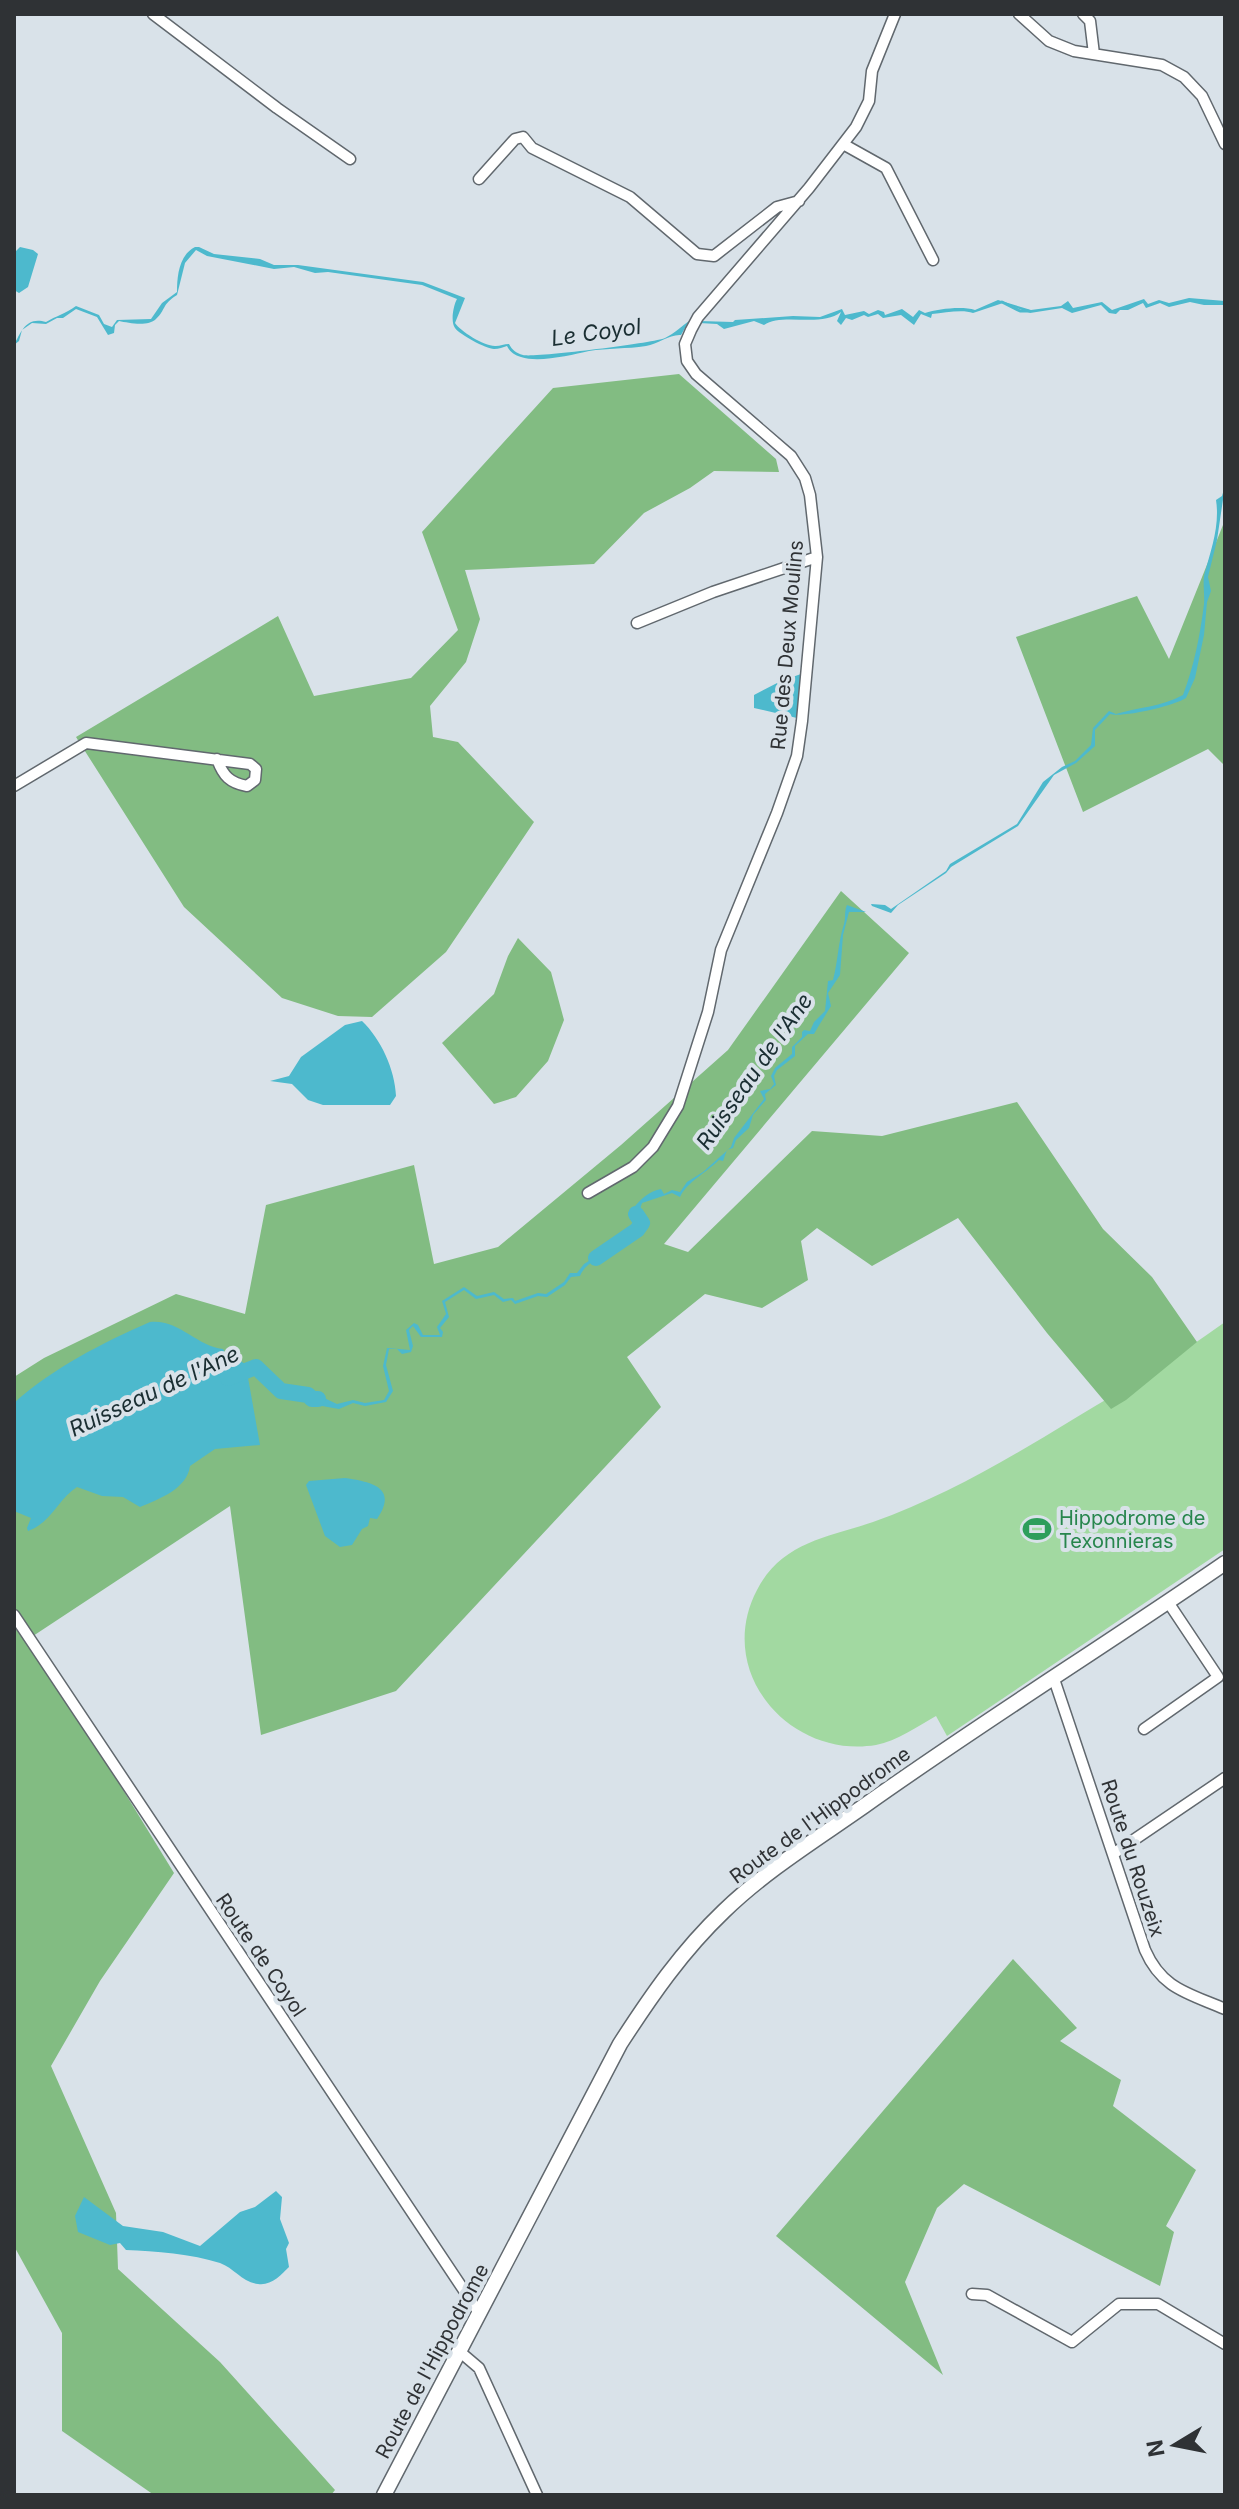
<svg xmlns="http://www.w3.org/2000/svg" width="1239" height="2509" viewBox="0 0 1239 2509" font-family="Inter,sans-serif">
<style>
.green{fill:#a2d9a1}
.forest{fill:#82bc82}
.water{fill:#4db9cd}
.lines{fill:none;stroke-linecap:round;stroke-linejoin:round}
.stream{stroke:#4db9cd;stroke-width:3}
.river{stroke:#4db9cd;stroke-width:16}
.street-casing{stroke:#61686e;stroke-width:13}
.secondary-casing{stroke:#61686e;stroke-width:17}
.street{stroke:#fff;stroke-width:10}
.secondary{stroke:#fff;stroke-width:14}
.labels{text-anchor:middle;stroke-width:8;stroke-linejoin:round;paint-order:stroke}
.street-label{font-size:20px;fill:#2f3235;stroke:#d9e2e9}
.leisure-label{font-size:20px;fill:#27864d;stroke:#d9e2e9;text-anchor:start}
.water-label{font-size:22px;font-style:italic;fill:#1a2e32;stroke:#d9e2e9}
</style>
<rect width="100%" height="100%" fill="#d9e2e9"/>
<!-- green -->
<path class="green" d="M 1225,1322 L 1225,1549 L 947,1736 L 936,1716 C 918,1726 897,1741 876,1745 C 790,1759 714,1672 757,1590 C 782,1542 826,1538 873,1522 C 944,1497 1008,1459 1072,1420 C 1124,1389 1175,1358 1225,1322 Z"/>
<!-- forest -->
<path class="forest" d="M 679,374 L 776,459 L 779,472 L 714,471 L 690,488 L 644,513 L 594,564 L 465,570 L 480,619 L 466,662 L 430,706 L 433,737 L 458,742 L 534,822 L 446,952 L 372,1017 L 338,1016 L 282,998 L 184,907 L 76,737 L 278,616 L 314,696 L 411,678 L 458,630 L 422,532 L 553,388 Z
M 1225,520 L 1225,766 L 1208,749 L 1083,812 L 1016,637 L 1137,596 L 1169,659 Z
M 841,891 L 909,953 L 664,1244 L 688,1252 L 812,1131 L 882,1136 L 1017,1102 L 1103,1229 L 1152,1277 L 1197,1342 L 1126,1400 L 1111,1409 L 1047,1333 L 958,1218 L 872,1266 L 817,1228 L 801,1241 L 808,1280 L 762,1308 L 705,1294 L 627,1357 L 661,1407 L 396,1691 L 261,1735 L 230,1506 L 30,1638 L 174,1873 L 100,1981 L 51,2066 L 116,2213 L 118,2269 L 220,2362 L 335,2490 L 331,2495 L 154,2495 L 62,2431 L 62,2333 L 14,2246 L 14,1377 L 44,1358 L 176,1294 L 245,1314 L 266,1205 L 414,1165 L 434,1264 L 498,1247 L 621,1145 L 728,1050 Z
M 518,938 L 551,972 L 564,1020 L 548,1061 L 516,1097 L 494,1104 L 442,1043 L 494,994 L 508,956 Z
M 1013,1959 L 1077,2028 L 1060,2041 L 1121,2080 L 1113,2106 L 1196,2170 L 1166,2226 L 1174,2232 L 1160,2286 L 964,2184 L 937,2208 L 905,2282 L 943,2375 L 776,2236 Z"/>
<!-- water -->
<path class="water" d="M 20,247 L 33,250 L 38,254 L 28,287 L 19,293 L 14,290 L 14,253 Z
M 195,247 L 199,247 L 214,254 L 260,259 L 274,265 L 298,265 L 423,282 L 465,298 L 455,323 C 460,331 485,347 496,346 C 500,346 504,344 509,344 C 512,350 516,353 523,355 C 533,358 654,343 665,338 C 675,333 682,326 689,321 L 681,335 C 670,334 658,344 646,346 C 627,349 607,348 589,351 C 571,355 539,363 521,357 C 514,355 510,352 507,346 C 503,347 499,349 494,349 C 486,349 459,334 455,328 C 450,321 454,304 457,299 L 422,285 L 328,272 L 315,273 L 294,267 L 274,269 L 207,256 L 196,250 L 185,263 L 177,295 C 161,305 166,310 156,319 C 148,327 129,323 119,321 L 115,325 L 114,333 L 108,335 L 97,317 L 76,309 L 63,318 L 57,318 L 46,324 L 32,323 L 22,330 L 19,341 L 14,345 C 21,332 26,316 46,322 C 56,316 65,314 76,306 L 99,315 L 104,324 L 112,327 L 117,320 L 151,319 L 162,303 L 177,292 C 177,276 179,255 195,247 Z
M 1189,298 L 1225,301 L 1225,305 L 1204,305 L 1190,302 L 1169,307 L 1160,303 L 1146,308 L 1143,303 L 1128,310 L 1120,310 L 1116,314 L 1109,313 L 1101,305 L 1072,313 L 1062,308 L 1030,313 L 1003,303 L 973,313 C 962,309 945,313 932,314 L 931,318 L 921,314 L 914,325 L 901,315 L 883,318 L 878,314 L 868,317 L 864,315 L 852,320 L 846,318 L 841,325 L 837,321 L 841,312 C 821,328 782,312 764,325 L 754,321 L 724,329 L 717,324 L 699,323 L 699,321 L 733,322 L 735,320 L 793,316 L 820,317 L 842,309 L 845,315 L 864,311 L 869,314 L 878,310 L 884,312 L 885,315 L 902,309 L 913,317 L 919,310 L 925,313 C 938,309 962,306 975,310 L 998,300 L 1031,310 L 1061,306 L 1068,301 L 1073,308 L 1102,302 L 1112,310 L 1144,299 L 1148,304 L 1159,300 L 1169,303 Z
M 1225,486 L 1217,540 L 1208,577 L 1211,591 L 1207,602 L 1204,635 L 1195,678 L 1186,698 C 1174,706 1121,718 1110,714 L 1095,730 L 1095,746 L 1076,763 L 1054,775 L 1018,826 L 951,867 L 946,873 L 898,905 L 891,913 L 872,906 L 871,904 L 885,905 L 891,909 L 946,871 L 950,864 L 1017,824 L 1043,782 L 1062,767 L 1075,761 L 1091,745 L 1093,728 L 1109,711 L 1116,714 C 1139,707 1161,707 1183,695 C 1194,666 1200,636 1204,604 C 1205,594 1202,581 1205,572 C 1211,550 1220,525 1216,500 L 1222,496 Z
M 801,674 L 797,718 L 754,708 L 754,695 L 781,681 Z
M 847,905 L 866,912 L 849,912 L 843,935 L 840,975 L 828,993 L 831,1006 C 825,1016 819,1025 814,1034 L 808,1034 L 795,1046 L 795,1056 L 777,1070 L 774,1076 L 776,1085 L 765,1094 L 766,1100 L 753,1115 L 749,1128 L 736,1140 L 733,1148 L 727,1150 L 723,1161 L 719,1160 C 707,1172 687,1182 680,1197 L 672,1193 L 642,1203 L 638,1215 L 646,1224 L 643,1228 L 637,1230 L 638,1222 L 633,1209 C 640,1199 650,1191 661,1189 L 664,1194 L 672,1190 L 680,1192 L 687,1182 L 703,1172 L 731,1147 L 734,1138 L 764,1099 L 760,1091 L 770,1089 L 774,1084 L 771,1076 L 775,1068 L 792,1054 L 792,1047 L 802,1037 L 802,1032 L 804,1030 L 810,1031 L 814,1022 L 825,1011 L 828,981 L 833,980 C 838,961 838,943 844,924 C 846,917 844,912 847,905 Z
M 362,1021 C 381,1039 395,1070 396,1096 L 390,1105 L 323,1105 L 308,1100 L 292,1084 L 270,1081 L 289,1076 L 301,1057 L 345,1025 Z
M 611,1247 L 613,1249 C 602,1259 586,1261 580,1276 L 571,1277 L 565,1285 L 547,1297 L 538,1296 L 515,1304 L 511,1300 L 503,1302 L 494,1295 L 476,1299 L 464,1290 L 445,1302 L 449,1317 L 440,1328 L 443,1332 L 442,1337 L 421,1337 L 413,1326 L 409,1330 L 413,1346 L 411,1352 L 402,1354 L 397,1349 L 389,1349 L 386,1365 L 393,1391 L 386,1402 L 365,1406 L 353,1403 L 339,1409 L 322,1406 L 319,1400 L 312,1400 L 311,1397 L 300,1394 L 296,1397 L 290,1393 L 282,1394 L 262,1373 L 254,1371 L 253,1363 L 256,1362 L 271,1381 L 282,1389 L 289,1389 L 295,1394 L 307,1392 L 313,1398 L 322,1397 L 337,1404 L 353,1400 L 365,1403 L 384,1400 L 389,1391 L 383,1366 L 387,1348 L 410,1350 L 406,1330 L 414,1323 L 418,1325 L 423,1335 L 440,1335 L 437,1327 L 446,1314 L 442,1301 L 464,1287 L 477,1296 L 494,1292 L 504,1299 L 513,1298 L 515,1301 L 538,1293 L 546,1294 L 564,1282 L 570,1273 L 577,1273 L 584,1264 Z
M 150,1322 C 179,1319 196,1346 223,1349 L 225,1353 L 239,1355 L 239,1360 L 245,1364 L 247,1372 L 260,1445 L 215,1449 L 190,1466 C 187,1489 159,1499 140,1507 L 123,1497 L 102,1496 L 77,1487 C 59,1498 51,1523 28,1531 L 27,1528 L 31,1518 L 14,1511 L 14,1403 C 53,1368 102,1343 150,1322 Z
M 345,1478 C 373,1482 398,1488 377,1519 L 370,1518 L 368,1526 L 362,1529 L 352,1545 L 340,1547 L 325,1536 L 306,1485 L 309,1481 Z
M 276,2191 L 282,2197 L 280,2219 L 289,2243 L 286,2249 L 289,2267 C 281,2275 271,2286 258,2284 C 242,2282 234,2268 220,2263 C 192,2254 155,2251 126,2250 L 120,2243 L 110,2245 L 78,2232 L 75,2216 L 84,2197 L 123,2226 L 163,2232 L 200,2246 L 240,2212 L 255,2207 Z"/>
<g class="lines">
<!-- stream -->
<path class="stream" d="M 1002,302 L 1020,311 L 1028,311"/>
<!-- river -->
<path class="river" d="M 596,1258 L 637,1230 L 642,1223 L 636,1214
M 228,1378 L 256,1367 L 281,1391 L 308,1395 L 312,1399 L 318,1399"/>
<defs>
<path id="street" d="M 153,14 L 277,108 L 350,159
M 1019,14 L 1049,41 L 1074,51 L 1162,65 L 1184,77 L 1202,96 L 1225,144
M 1083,14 L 1090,21 L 1094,54
M 843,144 L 886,168 L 933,260
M 479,179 L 515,139 L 523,137 L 532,148 L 630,197 L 697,254 L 714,256 L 777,207 L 799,201
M 637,623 L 713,592 L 817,557
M 14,786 L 86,743 L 250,764 L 256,769 L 255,780 L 247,786 C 230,783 223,776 217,759
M 588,1193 L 633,1167 L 653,1147 L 678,1106 L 708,1012 L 721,950 L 777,813 L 797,756 L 802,721 L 817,557 L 810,495 L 805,478 L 791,456 L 696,374 L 687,361 L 685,344 L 691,330 L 698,317 L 809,188 L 856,127 L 869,101 L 872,71 L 895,14
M 14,1615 L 479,2313
M 1054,1679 L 1145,1950 C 1162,1989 1188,1993 1225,2009
M 1144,1729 L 1218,1677 L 1168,1602
M 1113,1854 L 1225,1778
M 972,2294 L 987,2295 L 1072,2342 L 1119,2304 L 1158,2304 L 1225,2344
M 459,2351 L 479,2368 L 537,2495"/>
<path id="secondary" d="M 384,2495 L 620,2044 C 651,1996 682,1951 724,1911 C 765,1871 817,1839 864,1806 C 982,1722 1106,1645 1225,1563"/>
</defs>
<!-- street casing -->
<use href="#street" class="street-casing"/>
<!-- secondary casing -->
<use href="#secondary" class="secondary-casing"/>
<!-- street -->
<use href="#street" class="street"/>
<!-- secondary -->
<use href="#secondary" class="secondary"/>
</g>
<!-- icons -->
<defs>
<symbol id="stadium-bare" viewBox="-9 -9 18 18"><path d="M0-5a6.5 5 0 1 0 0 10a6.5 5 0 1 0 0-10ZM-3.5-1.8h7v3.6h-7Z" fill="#2e9e5b" stroke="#d9e2e9" stroke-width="2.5" paint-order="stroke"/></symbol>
</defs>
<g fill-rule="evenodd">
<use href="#stadium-bare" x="1017" y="1509" width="40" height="40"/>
</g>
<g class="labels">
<!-- street labels -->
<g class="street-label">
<text transform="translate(787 645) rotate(-85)" y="7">Rue des Deux Moulins</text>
<text transform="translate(820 1815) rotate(-36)" y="7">Route de l'Hippodrome</text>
<text transform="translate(1133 1858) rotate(72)" y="7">Route du Rouzeix</text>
<text transform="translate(261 1955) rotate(56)" y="7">Route de Coyol</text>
<text transform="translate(432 2361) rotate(-62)" y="7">Route de l'Hippodrome</text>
</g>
<!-- leisure labels -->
<g class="leisure-label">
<text x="1059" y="1525">Hippodrome de<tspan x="1059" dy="23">Texonnieras</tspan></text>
</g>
<!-- water labels -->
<g class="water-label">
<text transform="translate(596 332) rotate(-8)" y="8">Le Coyol</text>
<text transform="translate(754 1071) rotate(-55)" y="8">Ruisseau de l'Ane</text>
<text transform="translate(154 1391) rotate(-25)" y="8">Ruisseau de l'Ane</text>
</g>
</g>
<!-- border -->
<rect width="1239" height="2509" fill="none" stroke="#2f3235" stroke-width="32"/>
<!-- north arrow -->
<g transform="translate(1175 2445) rotate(260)" stroke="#d9e2e9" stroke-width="6" paint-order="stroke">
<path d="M0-6L14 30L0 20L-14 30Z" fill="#2f3235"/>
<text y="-12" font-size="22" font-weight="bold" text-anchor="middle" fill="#2f3235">N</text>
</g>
</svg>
